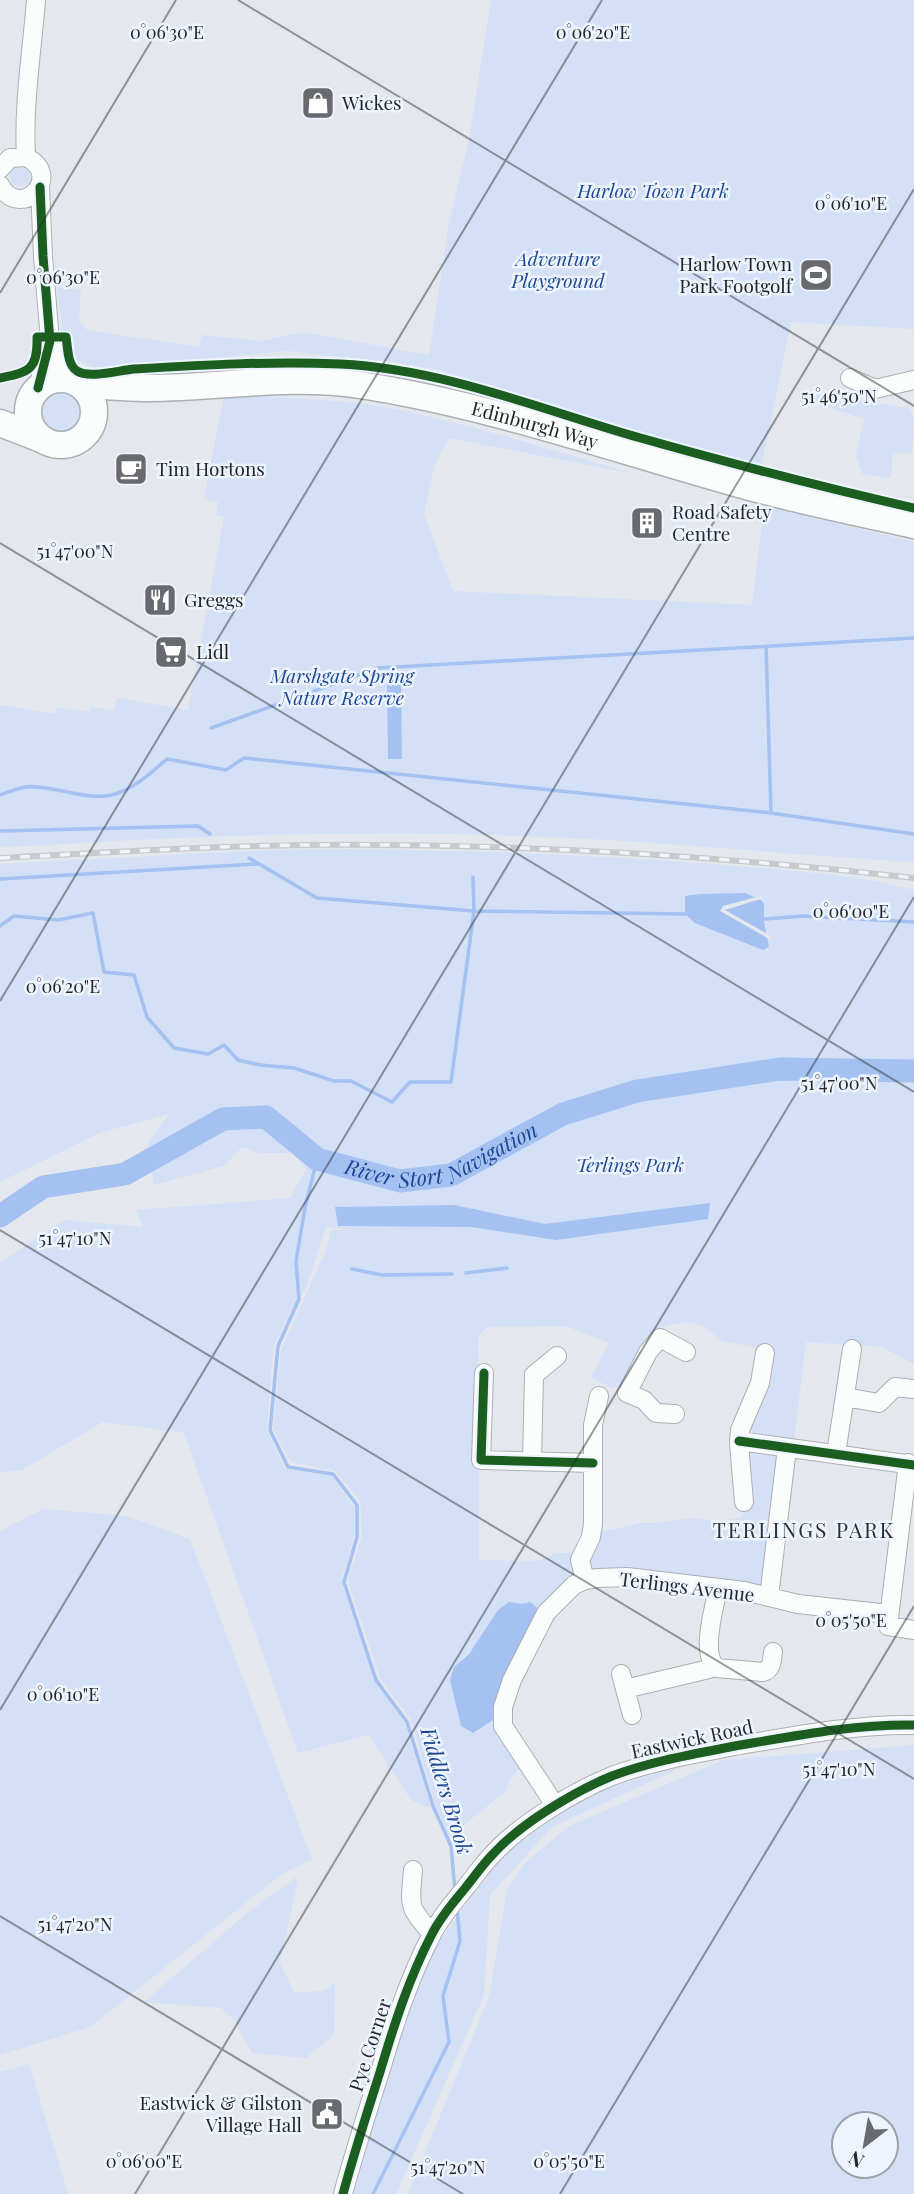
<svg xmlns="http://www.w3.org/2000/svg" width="914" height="2194" viewBox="0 0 914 2194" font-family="'Playfair Display',serif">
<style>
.green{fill:#d3e0f6;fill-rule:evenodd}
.water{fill:#a4c1f2}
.pier{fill:#e4e8ee}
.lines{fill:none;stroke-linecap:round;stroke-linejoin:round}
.stream{stroke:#a4c1f2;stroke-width:3.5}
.river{stroke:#a4c1f2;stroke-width:23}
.minor-casing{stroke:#acafb3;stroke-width:20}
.highway-casing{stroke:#acafb3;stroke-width:29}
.minor{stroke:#fbfcfc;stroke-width:18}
.highway{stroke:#fbfcfc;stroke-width:26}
.rail-casing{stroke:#c9cacc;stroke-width:6}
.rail{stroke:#eef4fe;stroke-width:3.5;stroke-dasharray:10;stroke-linecap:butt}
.cycleway-casing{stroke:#eef4fe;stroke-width:13}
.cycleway{stroke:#1b5e20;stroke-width:9}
.ticks{fill:none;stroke:#242629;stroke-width:2;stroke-opacity:0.45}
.labels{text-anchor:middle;stroke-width:5;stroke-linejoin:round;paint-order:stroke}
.poi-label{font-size:19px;fill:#242629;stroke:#eef4fe;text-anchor:start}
.park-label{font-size:19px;font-style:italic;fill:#1d4996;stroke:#eef4fe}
.street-label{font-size:19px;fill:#242629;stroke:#eef4fe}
.water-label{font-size:21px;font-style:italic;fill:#194592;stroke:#eef4fe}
.neighbourhood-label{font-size:21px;letter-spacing:2px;fill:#2b3037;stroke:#eef4fe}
.ticks-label{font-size:18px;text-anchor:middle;fill:#242629;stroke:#eef4fe;stroke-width:5;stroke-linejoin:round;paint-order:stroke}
</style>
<rect width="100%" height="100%" fill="#e4e8ee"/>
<!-- green -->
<path class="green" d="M 491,0 L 914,0 L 914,329 L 791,322 L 759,478 L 644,437 L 439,370 L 384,361 L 287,351 L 95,369 L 75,359 L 64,338 L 57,287 L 81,290 L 79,321 L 87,330 L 199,347 L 202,335 L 261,341 L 303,332 L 429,355 L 449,223 L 469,140 Z
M10 177a10 10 0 1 1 20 0a10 10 0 1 1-20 0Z
M36 412a25 25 0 1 1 50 0a25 25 0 1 1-50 0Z
M 807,393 L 908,408 L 914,417 L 912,454 L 893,452 L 891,478 L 862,474 L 856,454 L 864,419 L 812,402 Z
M 224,395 C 279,398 335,398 389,408 C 472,424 554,451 635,474 L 449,438 L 434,466 L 424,514 L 453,591 L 752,605 L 764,506 L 914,542 L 914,862 C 784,854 654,841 523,836 C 388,831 252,834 116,841 C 77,843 39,846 0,847 L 0,705 L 56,714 L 57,707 L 89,712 L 91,707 L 114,711 L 117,698 L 188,710 L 224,517 L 216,515 L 218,502 L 204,499 Z
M 352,849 C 480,851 607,855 735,866 C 795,871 856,874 914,890 L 914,1364 L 882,1347 L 806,1342 L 794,1441 L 751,1434 L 748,1427 C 766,1400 763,1380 763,1349 L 722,1341 L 701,1325 L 687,1322 L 667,1325 L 660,1330 L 626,1386 L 611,1388 L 591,1377 L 609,1343 L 566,1326 L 487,1327 L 478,1337 L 479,1560 L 532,1561 L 542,1560 L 556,1553 L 576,1553 L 576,1577 L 560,1593 L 497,1727 L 520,1769 L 510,1779 L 506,1791 L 449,1837 L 435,1804 L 411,1720 L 380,1678 L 348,1581 L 362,1536 L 360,1500 L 335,1471 L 291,1462 L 273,1430 L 281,1350 L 327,1248 L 331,1230 L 353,1230 L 326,1227 L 306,1288 L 289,1314 L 273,1348 L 267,1430 L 285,1469 L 331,1475 L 354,1507 L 354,1537 L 341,1580 L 375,1680 L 405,1723 L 431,1808 L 411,1800 L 369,1735 L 298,1753 L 184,1433 L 103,1422 L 22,1470 L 0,1473 L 0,1263 L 64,1220 L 143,1227 L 136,1210 L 290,1198 L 306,1169 L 292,1153 L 259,1153 L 242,1147 L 224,1166 L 154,1185 L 148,1143 L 169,1114 L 99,1133 L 0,1182 L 0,864 L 270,850 ZM 530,1602 L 529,1627 L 494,1707 L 454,1667 L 477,1644 L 498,1610 Z
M 749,1448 L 784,1456 L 767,1586 L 741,1581 L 594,1570 L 589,1567 L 601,1531 L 613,1530 L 640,1523 L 655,1523 L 682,1519 L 693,1518 L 718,1522 L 741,1517 C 757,1491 737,1470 749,1448 Z
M 43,1509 L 127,1516 L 190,1539 L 312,1859 L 282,1874 L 90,2027 L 0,2055 L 0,1531 Z
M 914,1745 L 914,2194 L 408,2194 L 489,1997 L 507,1890 L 525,1863 L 569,1826 L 723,1760 ZM 886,2124 L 886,2166 L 844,2166 L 844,2124 Z
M 691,1763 L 552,1827 L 490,1895 L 484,1995 L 396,2194 L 350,2194 L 407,1989 L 460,1912 L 510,1847 L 575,1798 Z
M 295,1878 L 298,1879 L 280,1963 L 294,1992 L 323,1991 L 335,1982 L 334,2035 L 306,2058 L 252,2053 L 234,2020 L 221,2008 L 144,2002 L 247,1913 Z
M 29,2064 L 68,2194 L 0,2194 L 0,2072 Z"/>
<!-- water -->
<path class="water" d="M 387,683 L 401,683 L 402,759 L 388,759 Z
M 745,893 L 761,900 L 764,904 L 764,923 L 769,947 L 763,950 L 695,923 L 685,914 L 685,896 L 700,894 Z
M 710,1203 L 708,1219 L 556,1240 L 472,1227 L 338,1226 L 335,1207 L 454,1205 L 545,1224 Z
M 509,1602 L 522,1604 L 530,1602 L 540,1610 C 523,1635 497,1690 493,1720 L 473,1733 L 461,1726 L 450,1680 L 454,1667 L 469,1654 L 498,1610 Z"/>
<!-- pier -->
<path class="pier" d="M 760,896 L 764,898 L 725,910 L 771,936 L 771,940 L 720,911 L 723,906 Z"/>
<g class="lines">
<!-- stream -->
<path class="stream" d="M 766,646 L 771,813
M 211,728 L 378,668 L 914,638
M 0,795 C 8,792 18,788 26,787 C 55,784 90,804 118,793 C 137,786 152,772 167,759 L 226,770 L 244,758 L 771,813 L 914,834
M 0,831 L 198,826 L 210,834
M 249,858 L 317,898 L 474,911 L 685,914
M 0,879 L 258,864
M 765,919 L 803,916 L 914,922
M 0,926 L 14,916 L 58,920 L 93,913 L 104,972 L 134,975 L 147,1017 L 174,1048 L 208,1054 L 224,1045 L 238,1060 L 260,1065 L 294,1068 L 334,1081 L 351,1081 L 392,1102 L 410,1082 L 451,1082 L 474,911 L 473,877
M 317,1159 L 305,1208 L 296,1261 L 299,1299 L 278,1346 L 270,1430 L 288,1467 L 333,1474 L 357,1505 L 357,1537 L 344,1582 L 376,1680 L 407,1722 L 433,1806 L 451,1846 L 455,1891
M 352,1269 L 382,1275 L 452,1274
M 466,1273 L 507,1268
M 373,2194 L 449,2042 L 443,1996 L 460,1941 L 457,1909"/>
<!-- river -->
<path class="river" id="s1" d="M 0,1216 L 43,1187 L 125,1174 L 223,1119 L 266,1117 L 317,1159 L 400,1181 L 451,1175 L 563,1114 L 637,1091 L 780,1069 L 914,1071"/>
<defs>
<path id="minor" d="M 26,157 C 23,104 32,52 36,0
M 0,169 L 10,158 L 26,157 C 65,176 20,222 0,185
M 50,341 L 65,375 L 75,381
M 850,378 L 875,389 L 914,380
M 38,388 L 50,341 L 43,256 L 40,187
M 484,1373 L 481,1460 L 593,1463
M 845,1397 L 879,1403 L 895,1387 L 914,1389
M 675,1414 L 656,1413 L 644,1400 L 627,1393 L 648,1352 L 660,1338 L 686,1352
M 739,1441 L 914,1465
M 836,1454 L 852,1349
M 532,1461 L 534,1375 L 557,1356
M 908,1463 L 888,1626 L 914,1630
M 744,1502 L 739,1444 L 740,1430 L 760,1383 L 765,1353
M 585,1580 L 580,1560 L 591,1537 L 593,1524 L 593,1425 L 599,1396
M 718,1589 C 714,1608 700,1655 717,1668 L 763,1672 C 772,1670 772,1660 773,1652
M 769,1597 L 787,1448
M 621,1674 L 632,1715
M 625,1689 L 709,1669 L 712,1664
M 555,1805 L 503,1726 L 503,1707 L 512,1680 L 546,1613 L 574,1585 L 585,1580 L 598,1578 L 627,1577 L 744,1591 L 798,1604 L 889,1614
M 413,1870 C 410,1907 407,1905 432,1934
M 343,2194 C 354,2153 367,2113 380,2072 C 394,2025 409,1978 432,1934 C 441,1916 454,1902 466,1887 C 475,1876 483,1864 493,1854 C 520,1824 575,1791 612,1776 C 652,1761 694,1754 735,1746 C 794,1736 855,1724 914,1725"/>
<g id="highway">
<circle cx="61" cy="412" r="33"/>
<path id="s2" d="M 80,384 C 103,386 126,388 149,388 C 219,388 289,374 360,385 C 489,405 614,449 739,484 C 796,500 855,512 914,525"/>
<path d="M 0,423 L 44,440"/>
</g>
</defs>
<!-- minor casing -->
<use href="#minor" class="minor-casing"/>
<!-- highway casing -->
<use href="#highway" class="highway-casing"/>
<!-- minor -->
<use href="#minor" class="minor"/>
<!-- highway -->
<use href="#highway" class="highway"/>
<defs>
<path id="rail" d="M 0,858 C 102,853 204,846 307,845 C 510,843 712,855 914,878"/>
</defs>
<!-- rail casing -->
<use href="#rail" class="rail-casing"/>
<!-- rail -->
<use href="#rail" class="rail"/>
<defs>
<path id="cycleway" d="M 0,378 C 29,372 38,370 37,337 L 66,337 C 68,347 67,365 77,371 C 89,379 120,370 134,369 C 203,365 272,361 340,364 C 443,369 540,409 637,437 C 729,463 821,487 914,508
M 38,388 L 50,341 L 43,256 L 40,187
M 484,1373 L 481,1460 L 593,1463
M 739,1441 L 914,1465
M 343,2194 C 354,2153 367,2113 380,2072 C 394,2025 409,1978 432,1934 C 441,1916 454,1902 466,1887 C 475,1876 483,1864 493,1854 C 520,1824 575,1791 612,1776 C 652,1761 694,1754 735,1746 C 794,1736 855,1724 914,1725"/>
</defs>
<!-- cycleway casing -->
<use href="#cycleway" class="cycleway-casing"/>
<!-- cycleway -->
<use href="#cycleway" class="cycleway"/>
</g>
<!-- ticks -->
<path class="ticks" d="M 238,0 L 914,406M 0,293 L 176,0M 0,543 L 914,1092M 0,1001 L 602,0M 0,1230 L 914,1779M 0,1710 L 914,189M 0,1916 L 463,2194M 135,2194 L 914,897M 560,2194 L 914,1606"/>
<!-- icons -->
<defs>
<symbol id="shop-square" viewBox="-11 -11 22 22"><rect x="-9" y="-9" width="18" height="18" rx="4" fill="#676a6e" stroke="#eef4fe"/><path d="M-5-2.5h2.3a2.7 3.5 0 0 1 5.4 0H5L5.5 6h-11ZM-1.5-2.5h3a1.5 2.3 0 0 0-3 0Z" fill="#fff"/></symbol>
<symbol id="stadium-square" viewBox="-11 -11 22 22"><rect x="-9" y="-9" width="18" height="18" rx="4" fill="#676a6e" stroke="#eef4fe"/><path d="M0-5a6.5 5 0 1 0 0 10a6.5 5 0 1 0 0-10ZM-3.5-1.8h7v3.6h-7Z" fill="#fff"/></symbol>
<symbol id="cafe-square" viewBox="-11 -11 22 22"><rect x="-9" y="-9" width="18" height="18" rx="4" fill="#676a6e" stroke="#eef4fe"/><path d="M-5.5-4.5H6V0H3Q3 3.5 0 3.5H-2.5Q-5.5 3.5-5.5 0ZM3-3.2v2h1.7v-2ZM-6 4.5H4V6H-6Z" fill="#fff"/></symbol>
<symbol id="building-square" viewBox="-11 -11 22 22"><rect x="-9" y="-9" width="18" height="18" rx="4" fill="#676a6e" stroke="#eef4fe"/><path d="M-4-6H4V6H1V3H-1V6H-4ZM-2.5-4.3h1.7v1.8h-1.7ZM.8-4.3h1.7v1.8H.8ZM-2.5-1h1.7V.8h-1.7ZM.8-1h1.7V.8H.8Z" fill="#fff"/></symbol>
<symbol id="restaurant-square" viewBox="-11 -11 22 22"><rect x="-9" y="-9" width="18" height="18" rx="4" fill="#676a6e" stroke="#eef4fe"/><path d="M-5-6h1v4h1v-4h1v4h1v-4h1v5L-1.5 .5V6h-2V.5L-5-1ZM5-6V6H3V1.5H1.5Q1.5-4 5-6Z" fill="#fff"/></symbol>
<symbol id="supermarket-square" viewBox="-11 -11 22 22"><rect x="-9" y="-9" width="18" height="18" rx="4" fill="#676a6e" stroke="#eef4fe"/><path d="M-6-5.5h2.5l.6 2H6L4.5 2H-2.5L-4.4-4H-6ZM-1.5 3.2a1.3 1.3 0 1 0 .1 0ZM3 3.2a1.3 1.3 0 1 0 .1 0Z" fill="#fff"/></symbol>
<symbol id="civic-square" viewBox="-11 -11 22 22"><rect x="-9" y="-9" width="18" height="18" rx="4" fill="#676a6e" stroke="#eef4fe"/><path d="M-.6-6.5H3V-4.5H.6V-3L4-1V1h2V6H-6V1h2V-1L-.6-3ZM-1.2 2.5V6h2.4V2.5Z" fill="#fff"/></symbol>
</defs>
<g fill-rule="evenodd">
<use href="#shop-square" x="299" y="84" width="38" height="38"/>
<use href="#stadium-square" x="797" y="256" width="38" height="38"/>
<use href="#cafe-square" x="112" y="450" width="38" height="38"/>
<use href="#building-square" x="628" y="504" width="38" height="38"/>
<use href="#restaurant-square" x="141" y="581" width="38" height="38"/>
<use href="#supermarket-square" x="152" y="633" width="38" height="38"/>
<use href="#civic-square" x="308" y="2095" width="38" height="38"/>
</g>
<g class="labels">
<!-- poi labels -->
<g class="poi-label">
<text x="342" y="110">Wickes</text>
<text x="792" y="271" text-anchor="end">Harlow Town<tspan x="792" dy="22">Park Footgolf</tspan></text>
<text x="156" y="476">Tim Hortons</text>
<text x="672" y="519">Road Safety<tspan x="672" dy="22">Centre</tspan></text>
<text x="184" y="607">Greggs</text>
<text x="196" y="659">Lidl</text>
<text x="302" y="2110" text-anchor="end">Eastwick &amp; Gilston<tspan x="302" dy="22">Village Hall</tspan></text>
</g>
<!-- park labels -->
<g class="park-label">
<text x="653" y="198">Harlow Town Park</text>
<text x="558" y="266">Adventure<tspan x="558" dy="22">Playground</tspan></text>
<text x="342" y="683">Marshgate Spring<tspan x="342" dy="22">Nature Reserve</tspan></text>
<text x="630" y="1172">Terlings Park</text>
</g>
<!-- street labels -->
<g class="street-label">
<text dy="7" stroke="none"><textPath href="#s2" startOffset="460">Edinburgh Way</textPath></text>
<text transform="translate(687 1587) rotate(7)" y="7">Terlings Avenue</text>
<text transform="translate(692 1739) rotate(-12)" y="7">Eastwick Road</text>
<text transform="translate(370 2045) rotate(-72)" y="7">Pye Corner</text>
</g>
<!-- water labels -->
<g class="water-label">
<text dy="7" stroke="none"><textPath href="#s1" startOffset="488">River Stort Navigation</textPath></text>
<text transform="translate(446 1791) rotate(73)" y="7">Fiddlers Brook</text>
</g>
<!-- neighbourhood labels -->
<g class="neighbourhood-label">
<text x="804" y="1538">TERLINGS PARK</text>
</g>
</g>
<g class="ticks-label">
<text x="167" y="39">0°06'30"E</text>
<text x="593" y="39">0°06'20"E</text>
<text x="851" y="210">0°06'10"E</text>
<text x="63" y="284">0°06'30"E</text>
<text x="839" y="403">51°46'50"N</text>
<text x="75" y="558">51°47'00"N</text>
<text x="851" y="918">0°06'00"E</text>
<text x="63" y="993">0°06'20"E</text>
<text x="839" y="1090">51°47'00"N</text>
<text x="75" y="1245">51°47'10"N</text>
<text x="851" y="1627">0°05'50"E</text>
<text x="63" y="1701">0°06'10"E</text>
<text x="839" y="1776">51°47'10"N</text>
<text x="75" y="1931">51°47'20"N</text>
<text x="144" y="2168">0°06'00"E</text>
<text x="569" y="2168">0°05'50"E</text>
<text x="448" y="2174">51°47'20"N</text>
</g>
<!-- north arrow -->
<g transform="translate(865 2145) rotate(211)"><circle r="33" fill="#eef4fe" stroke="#9da2a9" stroke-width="2"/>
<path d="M0-5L12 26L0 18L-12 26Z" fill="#676a6e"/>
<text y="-10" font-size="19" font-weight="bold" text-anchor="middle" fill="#242629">N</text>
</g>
</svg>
